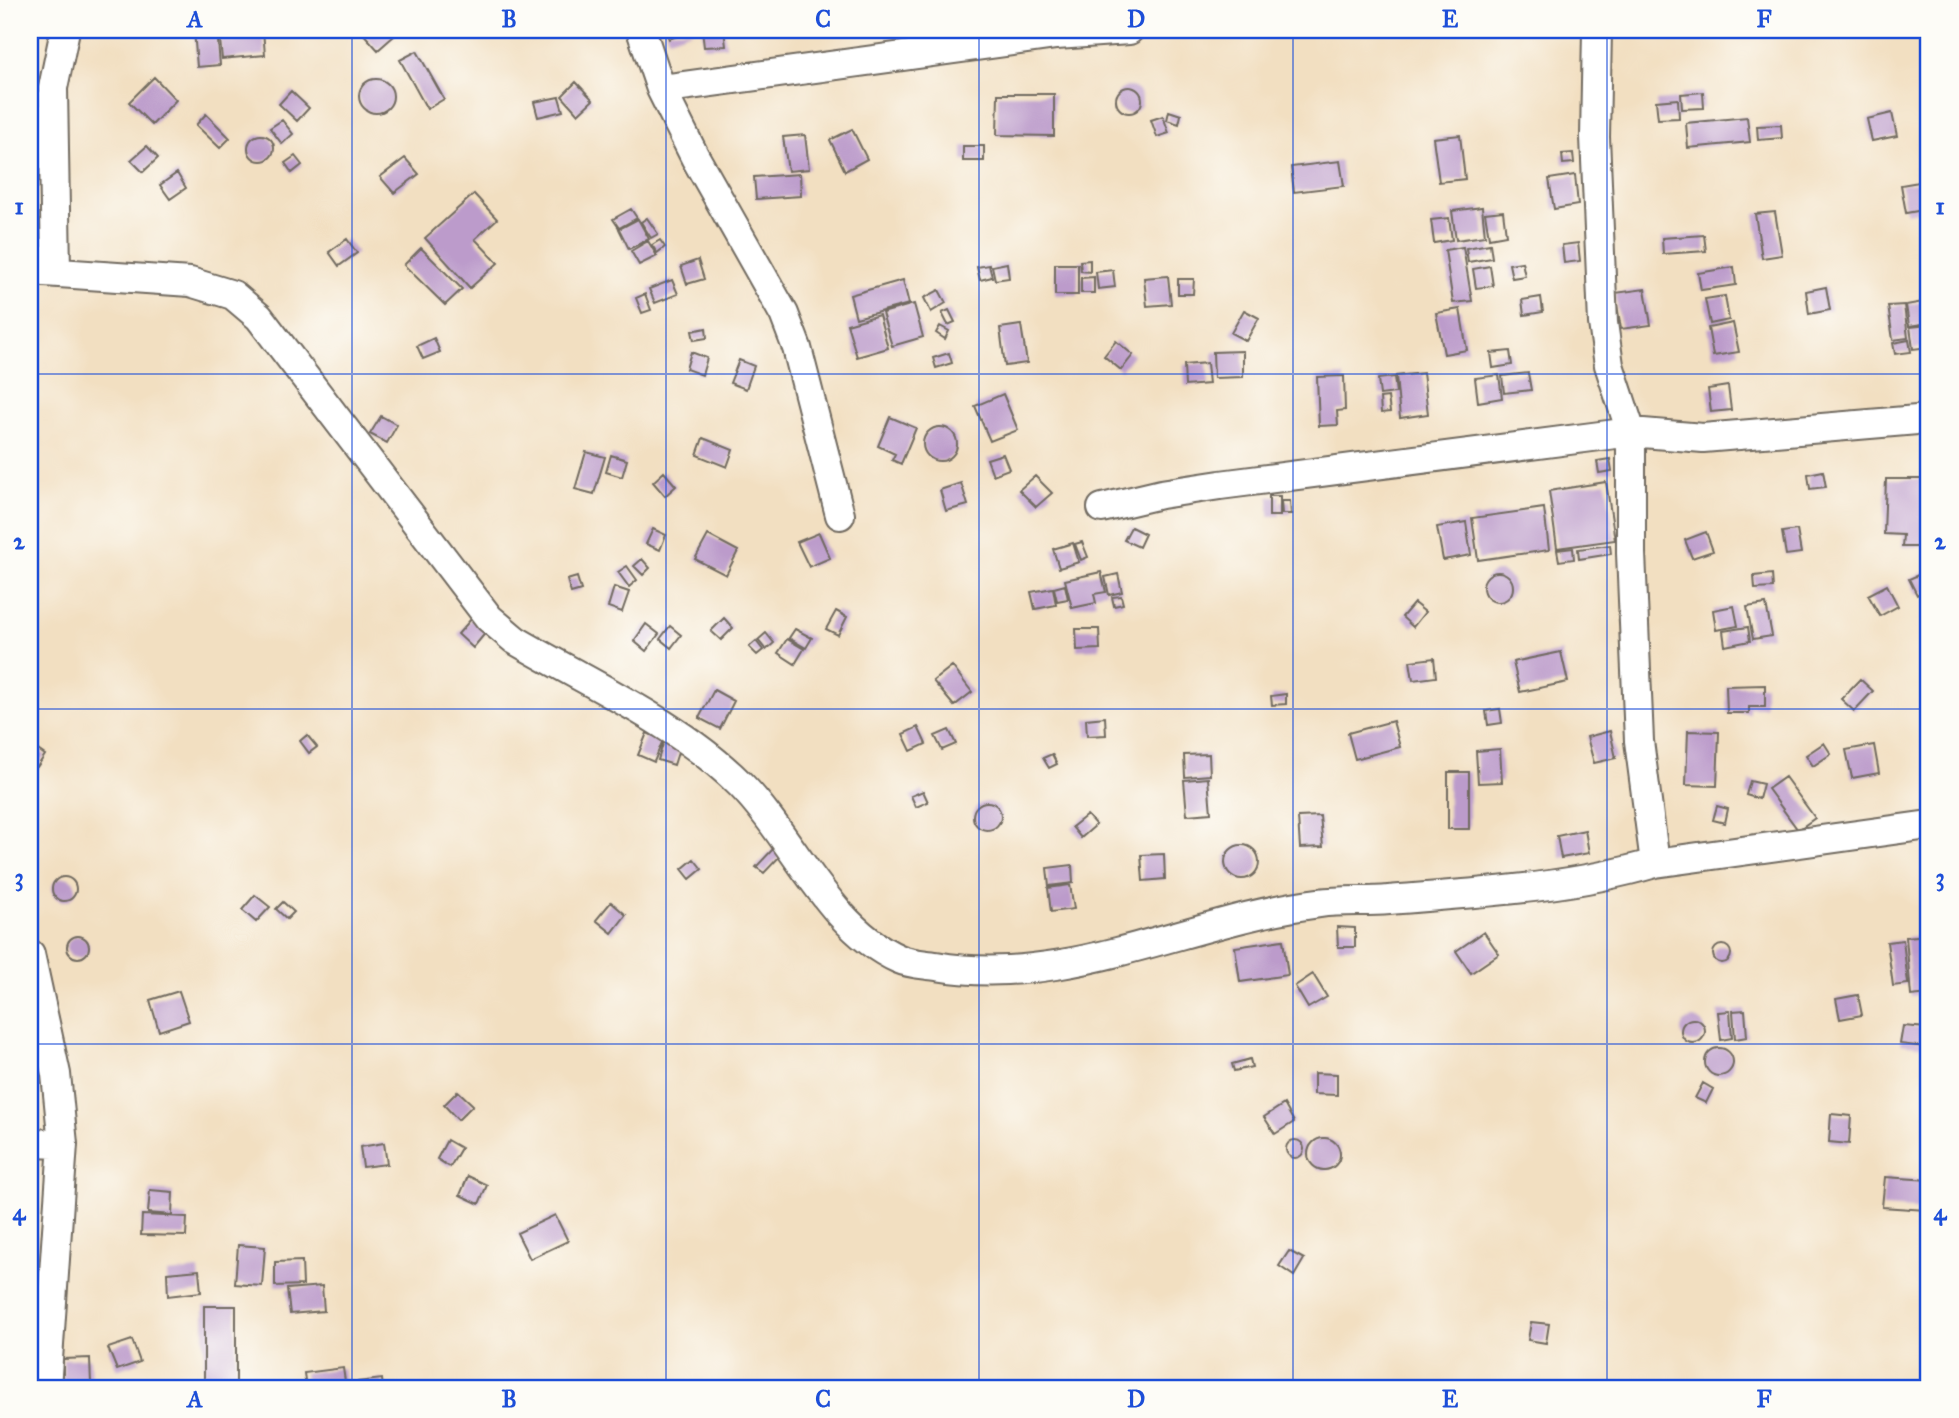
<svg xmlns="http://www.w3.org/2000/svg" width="1959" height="1418" viewBox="0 0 1959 1418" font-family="'IM FELL Great Primer',serif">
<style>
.building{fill:#bc9bcb}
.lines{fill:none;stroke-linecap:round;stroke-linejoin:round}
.minor-casing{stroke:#716a60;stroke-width:32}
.minor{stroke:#fff;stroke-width:28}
.grid{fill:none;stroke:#1d4ed8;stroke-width:2;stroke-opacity:0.55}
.neatline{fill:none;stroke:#1d4ed8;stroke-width:2.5}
.grid-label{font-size:23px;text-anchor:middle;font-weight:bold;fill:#1d4ed8}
</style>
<rect width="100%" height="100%" fill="#fdfcf7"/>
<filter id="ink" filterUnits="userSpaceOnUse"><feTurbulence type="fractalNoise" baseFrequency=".0143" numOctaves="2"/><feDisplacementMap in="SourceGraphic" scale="14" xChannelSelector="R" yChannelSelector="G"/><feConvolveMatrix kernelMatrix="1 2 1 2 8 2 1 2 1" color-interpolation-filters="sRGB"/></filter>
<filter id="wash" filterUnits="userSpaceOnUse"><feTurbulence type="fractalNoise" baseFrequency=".00686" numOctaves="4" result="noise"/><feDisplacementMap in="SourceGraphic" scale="28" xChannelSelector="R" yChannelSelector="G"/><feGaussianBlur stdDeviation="1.57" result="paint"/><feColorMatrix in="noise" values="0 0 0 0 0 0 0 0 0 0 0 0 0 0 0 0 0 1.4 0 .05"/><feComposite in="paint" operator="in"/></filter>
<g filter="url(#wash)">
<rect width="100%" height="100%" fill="#f2dfc1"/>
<g id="blocks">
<!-- building -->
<path class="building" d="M 194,30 L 217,30 L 220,65 L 197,67 Z
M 219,30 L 263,30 L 265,55 L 222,59 Z
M 360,30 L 388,30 L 394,36 L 378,50 Z
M 665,30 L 694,30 L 669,39 Z
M 702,30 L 724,30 L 726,46 L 704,47 Z
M 417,51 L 444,99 L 427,109 L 400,60 Z
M 154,77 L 176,100 L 152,125 L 129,102 Z
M359 96a17 17 0 1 1 34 0a17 17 0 1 1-34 0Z
M 576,82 L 593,100 L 578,114 L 562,96 Z
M1116 100a13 13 0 1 1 26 0a13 13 0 1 1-26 0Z
M 291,91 L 309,108 L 297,121 L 279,104 Z
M 1703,92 L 1704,108 L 1682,109 L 1681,94 Z
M 998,94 L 1054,94 L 1054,136 L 997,135 Z
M 559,97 L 563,111 L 538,117 L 534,102 Z
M 1678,99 L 1679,118 L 1658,119 L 1656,101 Z
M 1169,111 L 1181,115 L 1179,124 L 1167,120 Z
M 1892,113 L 1897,136 L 1872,141 L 1867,119 Z
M 206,114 L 230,138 L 220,148 L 196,125 Z
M 1163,116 L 1169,133 L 1157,137 L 1151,120 Z
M 1747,117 L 1750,142 L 1688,148 L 1686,123 Z
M 282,120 L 293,134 L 282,144 L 270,128 Z
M 1781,125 L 1782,138 L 1758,140 L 1757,126 Z
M 852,129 L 867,159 L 845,171 L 830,140 Z
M 805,135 L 809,169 L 788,171 L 783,137 Z
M 1460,135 L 1465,179 L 1439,182 L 1433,138 Z
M248 148a13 13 0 1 1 26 0a13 13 0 1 1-26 0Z
M 147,146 L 158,158 L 143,172 L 131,160 Z
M 963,146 L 984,146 L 984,161 L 963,161 Z
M 1573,153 L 1574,163 L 1563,164 L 1562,154 Z
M 295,156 L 302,165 L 292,173 L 285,163 Z
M 405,158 L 419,174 L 394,193 L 380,177 Z
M 1340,161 L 1344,186 L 1294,192 L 1291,167 Z
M 177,173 L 186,188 L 170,199 L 160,185 Z
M 800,174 L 801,196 L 756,199 L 754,177 Z
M 1575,175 L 1578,205 L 1554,209 L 1549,179 Z
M 1925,181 L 1929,209 L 1906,213 L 1901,185 Z
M 474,194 L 497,219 L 475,239 L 498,263 L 470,288 L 425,238 Z
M 1482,207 L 1485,236 L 1456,240 L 1452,211 Z
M 631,209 L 637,218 L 619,228 L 613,219 Z
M 1503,211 L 1506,235 L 1489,238 L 1485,213 Z
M 1775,212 L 1782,255 L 1762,258 L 1755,214 Z
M 647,218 L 658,234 L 651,238 L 641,222 Z
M 1449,218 L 1452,240 L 1434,243 L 1431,220 Z
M 638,219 L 649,239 L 629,249 L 619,229 Z
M 1704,235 L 1706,251 L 1663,254 L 1662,238 Z
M 347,239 L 357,253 L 339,266 L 329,252 Z
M 660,240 L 665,247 L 657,253 L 652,245 Z
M 648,241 L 657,256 L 639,265 L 631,251 Z
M 1578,243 L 1580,261 L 1564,263 L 1562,245 Z
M 1490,244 L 1492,258 L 1468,262 L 1466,248 Z
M 1463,247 L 1472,301 L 1453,303 L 1445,250 Z
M 421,248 L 462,289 L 445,305 L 404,265 Z
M 698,260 L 704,279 L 687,284 L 681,266 Z
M 1090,260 L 1090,272 L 1081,271 L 1080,261 Z
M 1522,262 L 1525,276 L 1512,278 L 1509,264 Z
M 1007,263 L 1009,278 L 995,280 L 992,266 Z
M 1055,264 L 1078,264 L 1078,295 L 1055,295 Z
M 989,265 L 992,277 L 980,280 L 977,267 Z
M 1490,266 L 1493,286 L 1476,288 L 1473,269 Z
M 1734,267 L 1736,285 L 1701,290 L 1698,273 Z
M 1113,270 L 1115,287 L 1098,289 L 1096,272 Z
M 1168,276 L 1171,304 L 1147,306 L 1144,278 Z
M 1094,277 L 1094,293 L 1081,293 L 1081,278 Z
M 1178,279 L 1194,279 L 1193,294 L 1178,294 Z
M 672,280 L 678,294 L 655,303 L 649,289 Z
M 903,280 L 909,304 L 856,318 L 850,295 Z
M 1826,287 L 1830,310 L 1809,314 L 1806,291 Z
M 1645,289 L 1651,325 L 1621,329 L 1615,293 Z
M 939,290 L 946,303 L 931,312 L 924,298 Z
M 645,294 L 651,310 L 642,313 L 636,298 Z
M 1725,296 L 1729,320 L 1710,324 L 1705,299 Z
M 1541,297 L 1543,312 L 1524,315 L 1522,300 Z
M 1929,301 L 1929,323 L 1909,326 L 1906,305 Z
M 914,304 L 923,337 L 892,346 L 882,313 Z
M 1904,305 L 1908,338 L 1893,340 L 1888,306 Z
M 1460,309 L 1467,350 L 1444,354 L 1436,313 Z
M 949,310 L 955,322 L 948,325 L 942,313 Z
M 1244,310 L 1259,318 L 1246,341 L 1231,333 Z
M 879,315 L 888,348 L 857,357 L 847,324 Z
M 1733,323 L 1739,352 L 1713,356 L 1708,328 Z
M 1021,325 L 1027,363 L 1005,366 L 1000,328 Z
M 1929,325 L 1929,347 L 1913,349 L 1910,327 Z
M 940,326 L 949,331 L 945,339 L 936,333 Z
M 706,328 L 707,338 L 694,340 L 692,331 Z
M 434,338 L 440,352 L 423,359 L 417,346 Z
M 1909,340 L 1911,352 L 1895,354 L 1893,343 Z
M 1116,341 L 1133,355 L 1121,370 L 1104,356 Z
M 1243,351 L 1243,377 L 1214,378 L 1213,352 Z
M 1510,351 L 1512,365 L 1493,368 L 1491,353 Z
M 691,352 L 707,358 L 702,375 L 686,369 Z
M 949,353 L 952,363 L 936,368 L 933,358 Z
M 739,360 L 754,366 L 746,389 L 730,383 Z
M 1207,363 L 1209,384 L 1185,386 L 1184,365 Z
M 1423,373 L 1428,414 L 1400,418 L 1396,376 Z
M 1528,373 L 1531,390 L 1504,393 L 1502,376 Z
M 1499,375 L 1502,398 L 1478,402 L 1475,378 Z
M 1344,376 L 1345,410 L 1337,411 L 1338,425 L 1319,426 L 1317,377 Z
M 1394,377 L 1396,393 L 1380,395 L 1378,379 Z
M 1728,386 L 1731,410 L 1711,412 L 1708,389 Z
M 1003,394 L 1018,430 L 990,441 L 975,406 Z
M 1388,397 L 1390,412 L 1381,413 L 1380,398 Z
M 381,416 L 397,425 L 387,443 L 370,434 Z
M 890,417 L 916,428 L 901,464 L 892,460 L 895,454 L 878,446 Z
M923 444a17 17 0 1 1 34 0a17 17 0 1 1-34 0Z
M 703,438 L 733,450 L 727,467 L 697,455 Z
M 586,452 L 605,457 L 594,494 L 575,489 Z
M 1003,454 L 1009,469 L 993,475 L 987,459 Z
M 611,455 L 627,460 L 622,477 L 606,472 Z
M 1610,459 L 1612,471 L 1599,473 L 1597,461 Z
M 1823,471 L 1826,487 L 1810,489 L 1808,474 Z
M 664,472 L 676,486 L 665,496 L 653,482 Z
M 1035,476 L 1052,493 L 1036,507 L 1019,490 Z
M 1886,479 L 1929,479 L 1929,547 L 1902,547 L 1903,535 L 1884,534 Z
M 1606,482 L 1615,540 L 1557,548 L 1549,491 Z
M 961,483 L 968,505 L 946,511 L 940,490 Z
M 1269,496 L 1280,496 L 1280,516 L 1269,516 Z
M 1281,501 L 1290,501 L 1291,514 L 1282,514 Z
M 1544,508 L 1549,550 L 1478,560 L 1472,518 Z
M 1466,522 L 1471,555 L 1443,560 L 1437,527 Z
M 1131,527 L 1145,534 L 1139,547 L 1124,540 Z
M 653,529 L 666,535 L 660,550 L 646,544 Z
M 1797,530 L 1801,553 L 1786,555 L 1782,532 Z
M 1706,532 L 1713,551 L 1692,558 L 1685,540 Z
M 819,533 L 830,558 L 809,567 L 797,542 Z
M 708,535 L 738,551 L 726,575 L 695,559 Z
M 1082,542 L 1088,557 L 1081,560 L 1075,544 Z
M 1073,543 L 1079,562 L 1059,568 L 1053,549 Z
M 1610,545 L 1611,554 L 1579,559 L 1578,549 Z
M 1573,548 L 1574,559 L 1559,561 L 1557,550 Z
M 642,559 L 650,568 L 643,575 L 634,566 Z
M 627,566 L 637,580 L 629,587 L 618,572 Z
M1483 587a15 15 0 1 1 30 0a15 15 0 1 1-30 0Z
M 1101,572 L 1106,592 L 1094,594 L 1096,603 L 1072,608 L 1065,580 Z
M 1925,572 L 1929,589 L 1917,595 L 1909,579 Z
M 1118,574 L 1122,592 L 1109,595 L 1105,577 Z
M 1772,574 L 1773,588 L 1755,589 L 1754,576 Z
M 577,577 L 581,590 L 571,593 L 567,580 Z
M 1065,585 L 1068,599 L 1057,601 L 1054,588 Z
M 1887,585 L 1898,606 L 1880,616 L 1868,595 Z
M 614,587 L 629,592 L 622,612 L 608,607 Z
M 1053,588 L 1056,605 L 1035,609 L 1031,592 Z
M 1121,596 L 1123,604 L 1114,606 L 1112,597 Z
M 1414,603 L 1425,612 L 1413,627 L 1402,617 Z
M 1766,604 L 1772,636 L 1753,639 L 1747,607 Z
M 1734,606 L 1738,626 L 1716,630 L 1713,610 Z
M 836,611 L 847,617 L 838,635 L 826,629 Z
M 472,618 L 487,631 L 473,648 L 458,634 Z
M 724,618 L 733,628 L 721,640 L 711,631 Z
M 646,624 L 659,634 L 646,651 L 634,641 Z
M 670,626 L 681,635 L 671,648 L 660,639 Z
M 1748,627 L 1750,641 L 1725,646 L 1723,631 Z
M 795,629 L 812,638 L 806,648 L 789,638 Z
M 1076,629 L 1099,629 L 1100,649 L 1077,650 Z
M 766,633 L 774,643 L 766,650 L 758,640 Z
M 787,639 L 804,649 L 795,664 L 778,653 Z
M 756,641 L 763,650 L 757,655 L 749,647 Z
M 1561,652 L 1568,682 L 1520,692 L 1513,662 Z
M 1434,658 L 1436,677 L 1413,680 L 1410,661 Z
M 952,666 L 972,692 L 954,706 L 933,681 Z
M 1860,679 L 1873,691 L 1854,711 L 1841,699 Z
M 1765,685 L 1765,707 L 1749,707 L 1749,713 L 1727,713 L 1726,686 Z
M 714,690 L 734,701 L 720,729 L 699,718 Z
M 1286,694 L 1286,704 L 1272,705 L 1271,696 Z
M 1500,709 L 1502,723 L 1488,725 L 1486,711 Z
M 1105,717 L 1106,735 L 1087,736 L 1086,719 Z
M 1393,721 L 1400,747 L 1355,759 L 1348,733 Z
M 918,727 L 926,744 L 911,751 L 903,734 Z
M 949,730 L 956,744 L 942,750 L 935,736 Z
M 1610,731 L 1616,758 L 1594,763 L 1587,737 Z
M 1688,731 L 1719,732 L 1717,786 L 1686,785 Z
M 647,733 L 663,740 L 654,762 L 638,755 Z
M 307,735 L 317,747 L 309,753 L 300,741 Z
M 664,741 L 680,746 L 674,765 L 658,760 Z
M 1824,743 L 1831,754 L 1813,766 L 1806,755 Z
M 1874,745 L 1879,773 L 1852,778 L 1846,750 Z
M 35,748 L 45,755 L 37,767 L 30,762 Z
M 1500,749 L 1502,782 L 1478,783 L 1476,751 Z
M 1052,754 L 1057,764 L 1049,768 L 1043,758 Z
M 1209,754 L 1210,775 L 1185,777 L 1184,755 Z
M 1448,772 L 1469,772 L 1469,829 L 1448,829 Z
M 1785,777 L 1815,818 L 1798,830 L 1768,789 Z
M 1208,778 L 1211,813 L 1187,815 L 1184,780 Z
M 1750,781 L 1763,784 L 1759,799 L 1746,795 Z
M 923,791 L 928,802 L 916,807 L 911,796 Z
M973 816a14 14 0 1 1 28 0a14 14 0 1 1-28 0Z
M 1717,806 L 1728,809 L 1725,823 L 1713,820 Z
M 1087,815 L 1096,825 L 1081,838 L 1072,827 Z
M 1320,816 L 1323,847 L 1300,848 L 1298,817 Z
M 1585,830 L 1589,853 L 1561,858 L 1557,836 Z
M1225 862a17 17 0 1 1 34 0a17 17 0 1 1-34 0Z
M 775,847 L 782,854 L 764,873 L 756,867 Z
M 1164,854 L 1165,879 L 1143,881 L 1141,855 Z
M 694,859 L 702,869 L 690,879 L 682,869 Z
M 1072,865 L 1073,883 L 1049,886 L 1047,868 Z
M52 889a12 12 0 1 1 24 0a12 12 0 1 1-24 0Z
M 1070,885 L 1074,909 L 1051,912 L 1048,888 Z
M 255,895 L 270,907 L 256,922 L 242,910 Z
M 283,902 L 294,912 L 287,919 L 276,909 Z
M 611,902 L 626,915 L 612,933 L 596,920 Z
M 1337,927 L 1355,928 L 1355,947 L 1338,947 Z
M 1484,932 L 1499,954 L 1471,973 L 1456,951 Z
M 1929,935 L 1929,994 L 1911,996 L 1906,937 Z
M67 947a11 11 0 1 1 22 0a11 11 0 1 1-22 0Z
M 1283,940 L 1288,975 L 1240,982 L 1235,947 Z
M 1903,940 L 1908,984 L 1893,986 L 1887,942 Z
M1713 954a9 9 0 1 1 18 0a9 9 0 1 1-18 0Z
M 1313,974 L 1327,997 L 1308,1008 L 1295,986 Z
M 179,991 L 189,1021 L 159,1031 L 150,1000 Z
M 1858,995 L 1862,1015 L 1840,1019 L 1836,999 Z
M 1745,1010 L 1747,1037 L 1735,1039 L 1733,1011 Z
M 1730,1011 L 1732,1038 L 1721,1040 L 1718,1012 Z
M1681 1031a12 12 0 1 1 24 0a12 12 0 1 1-24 0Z
M 1903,1026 L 1927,1028 L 1925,1047 L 1900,1044 Z
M1705 1062a14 14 0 1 1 28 0a14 14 0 1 1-28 0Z
M 1250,1059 L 1252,1067 L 1234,1071 L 1232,1064 Z
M 1314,1073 L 1337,1074 L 1337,1095 L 1314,1094 Z
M 1703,1083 L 1713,1089 L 1706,1103 L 1695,1098 Z
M 458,1091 L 473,1105 L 458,1120 L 444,1105 Z
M 1284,1104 L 1294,1122 L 1275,1134 L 1264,1117 Z
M 1831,1114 L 1851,1116 L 1849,1144 L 1829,1142 Z
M1308 1154a16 16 0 1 1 32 0a16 16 0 1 1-32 0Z
M1286 1149a9 9 0 1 1 18 0a9 9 0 1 1-18 0Z
M 447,1140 L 461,1148 L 450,1167 L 437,1159 Z
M 384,1143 L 387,1164 L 363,1167 L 360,1147 Z
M 468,1176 L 487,1185 L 479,1204 L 460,1195 Z
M 1885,1177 L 1929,1180 L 1926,1210 L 1882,1207 Z
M 150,1190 L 173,1192 L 172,1215 L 148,1213 Z
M 142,1215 L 187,1217 L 186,1236 L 141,1235 Z
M 555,1215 L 568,1241 L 530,1259 L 517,1233 Z
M 238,1245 L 265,1247 L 262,1286 L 235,1284 Z
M 1289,1251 L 1304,1259 L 1294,1276 L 1279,1266 Z
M 302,1261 L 303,1285 L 275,1286 L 275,1262 Z
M 199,1270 L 201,1292 L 168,1296 L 167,1273 Z
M 322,1286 L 324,1311 L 290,1314 L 287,1289 Z
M 204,1306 L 236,1306 L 236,1387 L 204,1387 Z
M 1531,1322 L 1549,1324 L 1546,1343 L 1528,1340 Z
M 132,1340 L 140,1362 L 117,1370 L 108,1348 Z
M 90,1358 L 91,1384 L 63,1385 L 63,1359 Z
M 343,1368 L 346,1388 L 306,1388 L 304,1373 Z
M 382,1379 L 383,1388 L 357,1388 L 356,1382 Z"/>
</g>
</g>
<g filter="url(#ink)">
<use href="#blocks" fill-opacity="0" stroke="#716a60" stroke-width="2"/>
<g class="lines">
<defs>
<path id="minor" d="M 641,30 L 661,89 L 1056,35 L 1129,30
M 661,89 L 695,157 L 784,314 L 797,348 L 840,515
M 30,271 L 190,282 L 233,295 L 259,317 L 489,618 L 515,640 C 590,684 680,724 741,785 C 793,838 829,928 899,959 C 910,964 924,964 936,966 C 1066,989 1191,919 1319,903 C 1342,900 1366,902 1389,900 C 1477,893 1571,888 1655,863 L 1929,825
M 56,271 L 53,88 L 65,30
M 1102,508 L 1161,494 L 1220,485 L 1631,432 L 1609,365 L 1603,323 L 1595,137 L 1597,30
M 1655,863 L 1639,741 L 1631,553 L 1631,432 L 1703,438 L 1929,419
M 30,954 L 56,1074 L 63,1144 L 46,1388
M 30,1143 L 63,1144"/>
</defs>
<!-- minor casing -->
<use href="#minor" class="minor-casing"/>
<!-- minor -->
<use href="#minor" class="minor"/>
</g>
</g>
<!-- grid -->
<path class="grid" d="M 352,30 L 352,1388M 666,30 L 666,1388M 979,30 L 979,1388M 1293,30 L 1293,1388M 1607,30 L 1607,1388M 30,374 L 1929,374M 30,709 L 1929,709M 30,1044 L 1929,1044"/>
<!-- margin -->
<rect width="1959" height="1418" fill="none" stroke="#fdfcf7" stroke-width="77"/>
<rect x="38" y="38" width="1882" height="1342" class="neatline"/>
<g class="grid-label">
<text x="195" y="27">A</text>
<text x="509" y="27">B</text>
<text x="823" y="27">C</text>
<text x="1136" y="27">D</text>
<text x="1450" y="27">E</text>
<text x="1764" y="27">F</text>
<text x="19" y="214">1</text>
<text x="1940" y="214">1</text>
<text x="19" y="549">2</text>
<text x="1940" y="549">2</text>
<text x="19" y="885">3</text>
<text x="1940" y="885">3</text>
<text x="19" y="1220">4</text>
<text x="1940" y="1220">4</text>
<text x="195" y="1407">A</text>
<text x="509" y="1407">B</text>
<text x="823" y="1407">C</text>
<text x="1136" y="1407">D</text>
<text x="1450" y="1407">E</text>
<text x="1764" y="1407">F</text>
</g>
</svg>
